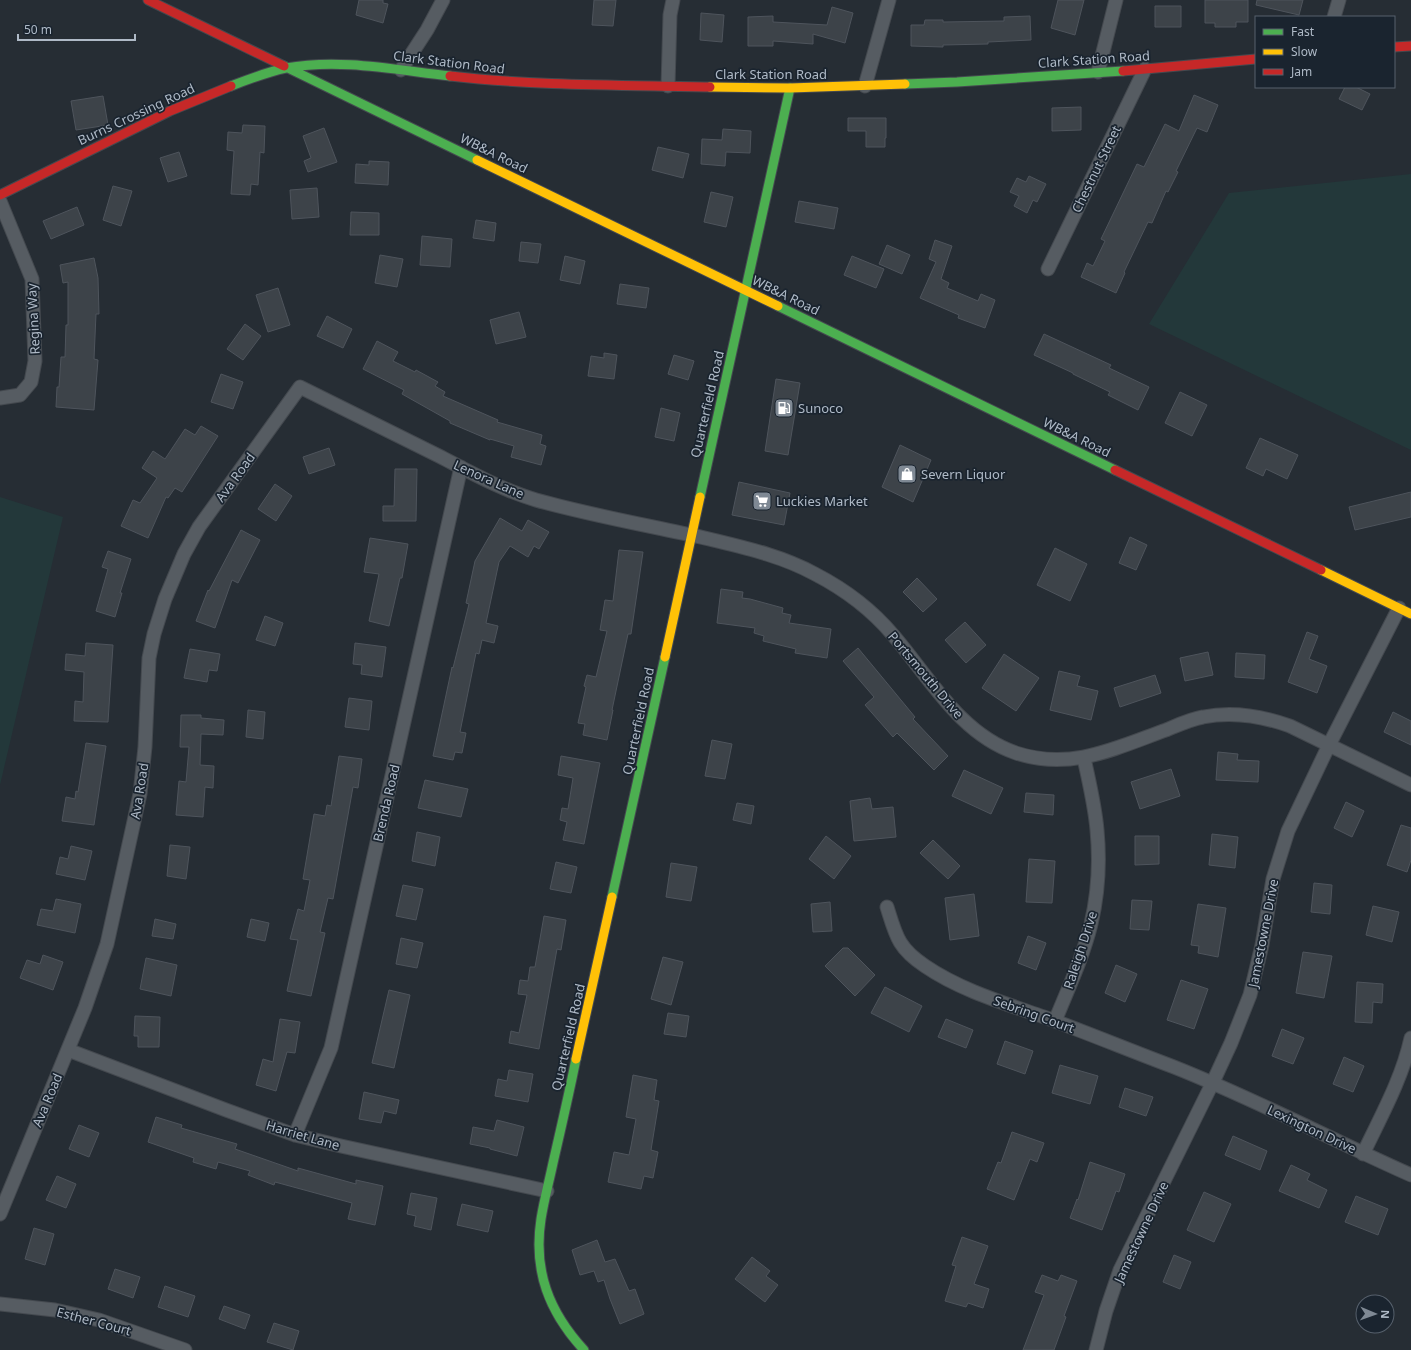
<svg xmlns="http://www.w3.org/2000/svg" width="1411" height="1350" viewBox="0 0 1411 1350" font-family="'Noto Sans',sans-serif">
<style>
.green{fill:#23383a}
.building{fill:#3d4349;stroke:#4e545c}
.lines{fill:none;stroke-linecap:round;stroke-linejoin:round}
.street-casing{stroke:#44494f;stroke-width:15}
.fast-casing{stroke:#44494f;stroke-width:11}
.slow-casing{stroke:#44494f;stroke-width:11}
.jam-casing{stroke:#44494f;stroke-width:11}
.street{stroke:#565c62;stroke-width:13}
.fast{stroke:#4caf50;stroke-width:9}
.slow{stroke:#ffc107;stroke-width:9}
.jam{stroke:#c62828;stroke-width:9}
.labels{text-anchor:middle;stroke-width:3.5;stroke-linejoin:round;paint-order:stroke}
.street-label{font-size:13px;fill:#afbac7;stroke:#1a242f}
.poi-label{font-size:13px;fill:#afbac7;stroke:#1a242f;text-anchor:start}
</style>
<rect width="100%" height="100%" fill="#262d34"/>
<!-- green -->
<path class="green" d="M 1411,174 L 1411,450 L 1149,324 L 1229,193 Z
M 0,497 L 63,517 L 0,785 Z"/>
<!-- building -->
<path class="building" d="M 359,0 L 383,0 L 383,3 L 388,4 L 383,23 L 356,15 Z
M 594,0 L 616,0 L 613,26 L 592,25 Z
M 1058,0 L 1084,0 L 1075,35 L 1051,28 Z
M 1205,0 L 1248,0 L 1248,22 L 1236,22 L 1236,27 L 1215,27 L 1215,23 L 1205,23 Z
M 1257,0 L 1303,0 L 1299,15 L 1256,5 Z
M 1155,6 L 1181,6 L 1181,27 L 1155,27 Z
M 832,7 L 853,13 L 845,43 L 813,34 L 813,44 L 773,41 L 773,46 L 748,46 L 748,17 L 773,16 L 773,22 L 827,25 Z
M 701,13 L 724,15 L 722,42 L 700,40 Z
M 1030,16 L 1031,40 L 988,42 L 988,44 L 943,45 L 943,47 L 911,46 L 911,25 L 924,25 L 925,20 L 943,20 L 943,22 L 1004,21 L 1004,17 Z
M 1345,87 L 1356,87 L 1370,94 L 1362,110 L 1339,99 Z
M 1194,95 L 1218,105 L 1207,132 L 1197,128 L 1176,171 L 1178,172 L 1168,192 L 1166,191 L 1152,223 L 1148,222 L 1124,272 L 1125,273 L 1116,293 L 1081,277 L 1087,263 L 1093,266 L 1105,241 L 1101,239 L 1137,164 L 1144,167 L 1165,124 L 1179,131 Z
M 103,96 L 108,125 L 76,130 L 71,101 Z
M 1081,107 L 1081,130 L 1052,131 L 1052,108 Z
M 848,118 L 886,118 L 886,138 L 885,138 L 885,147 L 866,147 L 866,131 L 848,131 Z
M 243,125 L 265,126 L 264,153 L 260,152 L 258,185 L 251,184 L 250,195 L 231,194 L 234,151 L 227,150 L 228,132 L 242,133 Z
M 324,128 L 337,162 L 308,172 L 304,161 L 311,158 L 303,136 Z
M 723,129 L 751,131 L 750,153 L 726,152 L 725,166 L 701,164 L 702,139 L 722,140 Z
M 658,147 L 689,154 L 683,178 L 652,170 Z
M 179,152 L 187,176 L 168,182 L 160,158 Z
M 369,161 L 389,162 L 388,185 L 355,183 L 356,164 L 369,165 Z
M 1029,176 L 1046,184 L 1037,202 L 1033,200 L 1027,213 L 1014,206 L 1019,196 L 1010,192 L 1017,178 L 1026,182 Z
M 113,186 L 132,191 L 121,226 L 103,220 Z
M 317,188 L 319,217 L 292,219 L 290,190 Z
M 711,192 L 733,197 L 726,227 L 704,222 Z
M 799,201 L 838,208 L 834,229 L 795,222 Z
M 77,207 L 84,225 L 51,239 L 43,221 Z
M 351,212 L 379,213 L 379,235 L 350,235 Z
M 476,220 L 496,223 L 494,241 L 473,238 Z
M 422,236 L 452,239 L 450,267 L 420,265 Z
M 935,240 L 952,246 L 941,279 L 949,283 L 947,288 L 978,301 L 981,294 L 995,300 L 985,328 L 958,318 L 959,315 L 920,298 L 936,262 L 929,259 Z
M 521,242 L 541,244 L 538,263 L 519,261 Z
M 887,245 L 910,255 L 902,274 L 879,264 Z
M 380,255 L 403,259 L 397,287 L 375,283 Z
M 565,256 L 585,261 L 580,284 L 560,280 Z
M 852,256 L 884,269 L 876,288 L 844,275 Z
M 94,258 L 98,278 L 99,314 L 96,314 L 94,359 L 98,360 L 94,410 L 56,407 L 57,387 L 59,387 L 61,357 L 65,357 L 66,325 L 68,325 L 68,282 L 63,283 L 60,265 Z
M 620,284 L 649,288 L 646,308 L 617,304 Z
M 278,288 L 290,325 L 268,332 L 256,295 Z
M 519,312 L 526,337 L 496,344 L 490,320 Z
M 327,316 L 352,329 L 343,348 L 317,336 Z
M 245,324 L 261,336 L 243,360 L 227,349 Z
M 1044,334 L 1111,365 L 1109,368 L 1149,387 L 1138,410 L 1108,395 L 1110,392 L 1073,374 L 1073,373 L 1034,355 Z
M 377,341 L 398,352 L 393,361 L 415,372 L 416,370 L 438,382 L 435,386 L 445,392 L 443,396 L 498,420 L 497,422 L 542,435 L 540,444 L 546,446 L 541,465 L 511,457 L 514,446 L 490,439 L 490,440 L 450,423 L 450,421 L 402,394 L 404,390 L 363,369 Z
M 604,353 L 617,355 L 614,379 L 588,376 L 591,356 L 604,358 Z
M 674,355 L 694,361 L 688,380 L 668,374 Z
M 221,374 L 243,382 L 233,409 L 211,402 Z
M 776,379 L 800,383 L 788,455 L 765,451 Z
M 1180,392 L 1207,405 L 1192,436 L 1165,423 Z
M 661,408 L 680,413 L 674,441 L 655,437 Z
M 201,426 L 218,436 L 182,492 L 175,488 L 168,498 L 166,497 L 148,538 L 121,526 L 133,500 L 140,503 L 157,478 L 142,468 L 153,451 L 165,459 L 185,429 L 195,435 Z
M 1260,438 L 1298,455 L 1287,479 L 1266,469 L 1263,476 L 1246,468 Z
M 900,445 L 931,460 L 913,502 L 882,487 Z
M 329,448 L 335,465 L 309,474 L 303,457 Z
M 395,469 L 417,469 L 416,521 L 383,521 L 383,506 L 394,506 Z
M 739,482 L 790,493 L 784,525 L 732,515 Z
M 275,484 L 292,496 L 276,521 L 258,509 Z
M 1411,492 L 1411,517 L 1355,530 L 1349,507 Z
M 500,518 L 522,531 L 528,520 L 549,532 L 539,549 L 534,546 L 528,557 L 510,546 L 499,562 L 486,623 L 498,626 L 494,643 L 482,640 L 479,654 L 476,653 L 460,732 L 466,733 L 462,753 L 455,752 L 453,760 L 433,756 L 452,667 L 453,668 L 469,604 L 466,603 L 475,561 Z
M 241,530 L 260,540 L 238,583 L 232,580 L 215,628 L 196,621 L 208,590 L 209,591 Z
M 1130,537 L 1147,545 L 1136,570 L 1119,563 Z
M 370,538 L 408,544 L 402,578 L 400,578 L 389,626 L 369,621 L 379,574 L 364,572 Z
M 1055,548 L 1087,564 L 1070,601 L 1037,585 Z
M 619,550 L 643,552 L 631,634 L 628,634 L 612,710 L 613,710 L 607,740 L 583,735 L 585,724 L 578,723 L 586,687 L 584,686 L 587,675 L 596,677 L 607,631 L 600,630 L 605,600 L 613,601 Z
M 108,551 L 131,559 L 120,593 L 122,593 L 115,617 L 96,611 L 108,569 L 102,567 Z
M 917,578 L 937,599 L 923,612 L 903,592 Z
M 721,589 L 743,592 L 742,598 L 750,599 L 783,608 L 782,613 L 791,615 L 789,623 L 831,629 L 827,658 L 795,653 L 796,649 L 763,641 L 764,636 L 754,633 L 755,628 L 717,623 Z
M 265,616 L 283,623 L 275,646 L 256,640 Z
M 965,622 L 986,645 L 966,663 L 945,640 Z
M 1307,632 L 1318,636 L 1309,659 L 1327,666 L 1317,693 L 1288,682 Z
M 86,643 L 113,645 L 108,722 L 74,721 L 75,701 L 83,702 L 84,672 L 65,670 L 66,654 L 85,656 Z
M 355,643 L 386,647 L 382,677 L 361,674 L 362,665 L 353,664 Z
M 858,648 L 915,717 L 913,719 L 948,756 L 934,770 L 897,733 L 893,737 L 865,705 L 874,697 L 843,661 Z
M 190,649 L 220,654 L 217,671 L 209,670 L 207,682 L 184,678 Z
M 1208,652 L 1213,675 L 1185,681 L 1180,658 Z
M 1236,653 L 1265,655 L 1264,679 L 1235,677 Z
M 1004,654 L 1039,678 L 1016,711 L 982,688 Z
M 1059,671 L 1080,676 L 1077,686 L 1098,691 L 1091,720 L 1050,710 Z
M 1155,675 L 1161,693 L 1120,707 L 1114,688 Z
M 349,698 L 372,701 L 369,730 L 345,727 Z
M 248,710 L 265,712 L 263,739 L 246,737 Z
M 1393,712 L 1411,721 L 1411,745 L 1384,732 Z
M 181,715 L 201,715 L 201,718 L 224,720 L 223,735 L 201,734 L 200,765 L 214,766 L 213,788 L 205,787 L 203,817 L 176,815 L 179,781 L 186,782 L 189,747 L 180,747 Z
M 712,740 L 732,744 L 725,779 L 705,776 Z
M 86,743 L 106,746 L 94,825 L 62,821 L 66,797 L 75,799 L 76,791 L 78,792 Z
M 1218,752 L 1238,754 L 1237,760 L 1259,761 L 1258,782 L 1216,780 Z
M 339,756 L 362,759 L 358,788 L 353,787 L 333,899 L 328,898 L 320,932 L 325,933 L 311,996 L 287,991 L 298,940 L 290,939 L 298,909 L 304,911 L 310,880 L 303,879 L 314,814 L 325,816 L 327,805 L 331,806 Z
M 561,756 L 600,763 L 584,844 L 563,840 L 567,822 L 560,820 L 562,808 L 568,809 L 573,778 L 558,775 Z
M 1171,769 L 1180,796 L 1140,809 L 1131,782 Z
M 964,770 L 1003,788 L 991,814 L 952,796 Z
M 425,780 L 468,789 L 461,817 L 418,808 Z
M 1026,793 L 1054,795 L 1053,815 L 1024,812 Z
M 870,798 L 872,809 L 893,807 L 896,837 L 854,841 L 850,801 Z
M 1346,802 L 1364,811 L 1352,837 L 1334,828 Z
M 737,803 L 754,806 L 751,824 L 733,820 Z
M 1401,825 L 1411,828 L 1411,860 L 1407,872 L 1387,865 Z
M 417,832 L 440,837 L 435,866 L 412,861 Z
M 1212,834 L 1238,837 L 1235,868 L 1209,865 Z
M 826,836 L 851,856 L 834,879 L 809,859 Z
M 1135,836 L 1159,836 L 1159,864 L 1135,865 Z
M 933,840 L 960,866 L 948,879 L 920,853 Z
M 170,845 L 190,847 L 186,879 L 167,876 Z
M 71,846 L 92,851 L 85,880 L 56,874 L 60,857 L 68,859 Z
M 1029,859 L 1055,861 L 1052,903 L 1026,902 Z
M 556,862 L 577,867 L 571,893 L 550,889 Z
M 671,863 L 697,867 L 691,901 L 666,897 Z
M 1314,883 L 1332,885 L 1330,914 L 1311,912 Z
M 403,885 L 423,889 L 416,920 L 396,916 Z
M 974,894 L 979,936 L 950,940 L 945,898 Z
M 56,899 L 81,904 L 75,933 L 37,925 L 41,909 L 53,911 Z
M 1132,900 L 1152,901 L 1149,930 L 1130,929 Z
M 830,902 L 832,931 L 813,932 L 811,904 Z
M 1198,904 L 1226,908 L 1218,957 L 1198,953 L 1199,946 L 1191,945 Z
M 1373,906 L 1399,912 L 1392,942 L 1366,935 Z
M 544,916 L 566,920 L 561,950 L 557,949 L 539,1049 L 509,1043 L 511,1031 L 519,1033 L 527,995 L 518,994 L 520,980 L 528,981 L 530,967 L 535,967 Z
M 155,919 L 176,924 L 173,939 L 152,936 Z
M 251,919 L 269,923 L 265,941 L 247,937 Z
M 1028,936 L 1046,943 L 1036,970 L 1018,963 Z
M 401,938 L 423,943 L 417,968 L 396,964 Z
M 843,948 L 848,948 L 875,975 L 855,996 L 825,966 Z
M 1303,952 L 1332,956 L 1324,998 L 1296,993 Z
M 43,955 L 63,962 L 53,990 L 20,978 L 27,960 L 40,964 Z
M 663,957 L 683,962 L 671,1005 L 651,999 Z
M 146,958 L 177,965 L 171,996 L 140,989 Z
M 1116,965 L 1137,974 L 1125,1002 L 1105,993 Z
M 1181,980 L 1208,989 L 1194,1029 L 1167,1020 Z
M 1357,982 L 1383,984 L 1382,1003 L 1373,1002 L 1372,1023 L 1355,1022 Z
M 885,987 L 922,1006 L 909,1032 L 871,1013 Z
M 389,990 L 410,995 L 394,1068 L 372,1063 Z
M 668,1013 L 689,1016 L 686,1037 L 664,1034 Z
M 135,1016 L 160,1017 L 159,1047 L 138,1047 L 138,1036 L 134,1036 Z
M 280,1019 L 300,1022 L 295,1053 L 287,1052 L 276,1091 L 256,1085 L 263,1059 L 273,1062 Z
M 946,1019 L 973,1030 L 966,1048 L 938,1037 Z
M 1282,1029 L 1304,1038 L 1293,1064 L 1272,1056 Z
M 1005,1041 L 1033,1051 L 1025,1074 L 997,1064 Z
M 1344,1057 L 1364,1066 L 1353,1092 L 1333,1084 Z
M 1060,1065 L 1098,1076 L 1090,1104 L 1052,1093 Z
M 509,1070 L 533,1074 L 528,1102 L 495,1096 L 498,1079 L 507,1081 Z
M 633,1075 L 657,1080 L 654,1100 L 659,1101 L 651,1150 L 658,1152 L 653,1178 L 644,1176 L 641,1189 L 608,1182 L 614,1152 L 629,1155 L 631,1146 L 636,1119 L 626,1117 Z
M 1125,1088 L 1153,1097 L 1146,1116 L 1119,1107 Z
M 364,1092 L 399,1100 L 396,1114 L 384,1111 L 381,1123 L 359,1119 Z
M 156,1117 L 182,1125 L 181,1128 L 237,1144 L 235,1149 L 298,1171 L 298,1168 L 356,1184 L 356,1180 L 383,1186 L 375,1225 L 348,1219 L 352,1203 L 275,1182 L 274,1185 L 248,1175 L 250,1171 L 218,1162 L 216,1169 L 193,1162 L 194,1158 L 148,1142 Z
M 497,1120 L 524,1127 L 517,1156 L 490,1149 L 490,1148 L 470,1144 L 473,1127 L 494,1131 Z
M 79,1125 L 99,1133 L 89,1157 L 69,1149 Z
M 1012,1132 L 1044,1143 L 1037,1162 L 1030,1159 L 1014,1200 L 987,1189 L 998,1162 L 1001,1163 Z
M 1233,1136 L 1267,1151 L 1260,1170 L 1225,1155 Z
M 1090,1162 L 1125,1174 L 1119,1192 L 1116,1191 L 1102,1230 L 1070,1218 L 1077,1199 L 1078,1200 Z
M 1291,1165 L 1310,1174 L 1307,1180 L 1327,1190 L 1319,1208 L 1279,1191 Z
M 57,1176 L 76,1184 L 66,1208 L 46,1200 Z
M 1204,1192 L 1231,1204 L 1214,1242 L 1187,1230 Z
M 411,1193 L 437,1198 L 431,1230 L 414,1226 L 416,1216 L 407,1214 Z
M 1356,1196 L 1388,1209 L 1378,1235 L 1345,1222 Z
M 462,1204 L 493,1211 L 488,1232 L 457,1225 Z
M 34,1228 L 54,1234 L 45,1265 L 25,1259 Z
M 962,1237 L 988,1246 L 974,1284 L 989,1289 L 983,1308 L 968,1303 L 966,1307 L 945,1301 L 956,1266 L 952,1265 Z
M 597,1240 L 605,1262 L 615,1259 L 629,1291 L 635,1289 L 644,1314 L 620,1324 L 610,1299 L 604,1280 L 598,1282 L 594,1271 L 580,1275 L 572,1250 Z
M 1174,1255 L 1191,1262 L 1180,1289 L 1163,1282 Z
M 752,1257 L 770,1271 L 766,1276 L 778,1285 L 765,1302 L 735,1279 Z
M 115,1269 L 140,1277 L 133,1298 L 108,1289 Z
M 1042,1275 L 1058,1281 L 1061,1275 L 1077,1281 L 1064,1316 L 1066,1317 L 1054,1350 L 1023,1350 L 1044,1295 L 1035,1292 Z
M 165,1286 L 195,1296 L 188,1317 L 158,1307 Z
M 224,1306 L 250,1315 L 245,1329 L 219,1319 Z
M 274,1323 L 299,1331 L 293,1350 L 267,1342 Z"/>
<g class="lines">
<defs>
<path id="street" d="M 1334,17 L 1339,0
M 401,70 L 427,30 L 443,0
M 1098,72 L 1116,0
M 668,86 L 670,15 L 673,0
M 865,86 L 889,0
M 0,201 L 32,279 L 35,361 L 31,382 L 20,395 L 0,398
M 1048,269 L 1145,69
M 887,907 C 896,936 898,948 925,966 C 960,990 1004,1003 1044,1017 C 1088,1033 1131,1051 1174,1067 C 1255,1099 1332,1140 1411,1175
M 1055,1021 C 1068,989 1083,957 1091,924 C 1098,894 1100,861 1097,830 C 1095,806 1089,782 1084,758
M 68,1050 L 226,1110 L 295,1135 L 341,1146 L 547,1191
M 295,1135 L 331,1048 L 461,467
M 1363,1154 C 1381,1116 1402,1079 1411,1038
M 0,1214 L 85,1008 L 107,944 L 140,794 L 145,747 L 149,658 L 154,634 L 165,599 L 184,554 L 199,527 L 300,387 C 346,410 393,433 439,456 C 470,472 502,490 536,500 C 593,516 652,526 709,539 C 746,548 782,556 815,574 C 844,589 872,610 893,635 C 930,678 960,734 1016,753 C 1071,771 1116,748 1166,730 C 1178,725 1191,719 1203,717 C 1233,711 1262,716 1290,726 L 1411,785
M 0,1304 L 55,1310 L 99,1320 L 185,1350
M 1096,1350 L 1106,1311 L 1120,1270 L 1213,1082 L 1231,1043 L 1250,995 L 1262,945 L 1273,879 L 1288,831 L 1329,745 L 1399,608"/>
<path id="fast" d="M 284,66 L 477,160
M 905,84 L 957,82 L 1123,71
M 231,86 C 249,79 267,72 286,68 C 340,58 396,70 450,76
M 778,306 L 1115,470
M 700,497 L 790,88
M 612,897 L 665,657
M 576,1059 C 569,1094 561,1128 553,1163 C 549,1182 544,1200 541,1219 C 533,1271 549,1312 584,1350"/>
<path id="slow" d="M 710,87 L 790,88 L 905,84
M 477,160 L 778,306
M 1321,570 L 1411,614
M 665,657 L 700,497
M 576,1059 L 612,897"/>
<path id="jam" d="M 148,0 L 284,66
M 1394,47 L 1411,46
M 1123,71 L 1256,59
M 450,76 C 536,86 623,85 710,87
M 0,195 L 170,111 L 231,86
M 1115,470 L 1321,570"/>
</defs>
<!-- street casing -->
<use href="#street" class="street-casing"/>
<!-- fast casing -->
<use href="#fast" class="fast-casing"/>
<!-- slow casing -->
<use href="#slow" class="slow-casing"/>
<!-- jam casing -->
<use href="#jam" class="jam-casing"/>
<!-- street -->
<use href="#street" class="street"/>
<!-- fast -->
<use href="#fast" class="fast"/>
<!-- slow -->
<use href="#slow" class="slow"/>
<!-- jam -->
<use href="#jam" class="jam"/>
</g>
<!-- icons -->
<defs>
<symbol id="fuel-square" viewBox="-11 -11 22 22"><rect x="-9" y="-9" width="18" height="18" rx="4" fill="#7f8994" stroke="#1a242f"/><path d="M-5.5-6h7V0h2V4h1.3V-2.5L3-4.5l.8-.8L6-3V5H2.5V1h-1V6h-7ZM-4.2-4.7v3.2H.2V-4.7Z" fill="#fff"/></symbol>
<symbol id="shop-square" viewBox="-11 -11 22 22"><rect x="-9" y="-9" width="18" height="18" rx="4" fill="#7f8994" stroke="#1a242f"/><path d="M-5-2.5h2.3a2.7 3.5 0 0 1 5.4 0H5L5.5 6h-11ZM-1.5-2.5h3a1.5 2.3 0 0 0-3 0Z" fill="#fff"/></symbol>
<symbol id="supermarket-square" viewBox="-11 -11 22 22"><rect x="-9" y="-9" width="18" height="18" rx="4" fill="#7f8994" stroke="#1a242f"/><path d="M-6-5.5h2.5l.6 2H6L4.5 2H-2.5L-4.4-4H-6ZM-1.5 3.2a1.3 1.3 0 1 0 .1 0ZM3 3.2a1.3 1.3 0 1 0 .1 0Z" fill="#fff"/></symbol>
</defs>
<g fill-rule="evenodd">
<use href="#fuel-square" x="773" y="397" width="22" height="22"/>
<use href="#shop-square" x="896" y="463" width="22" height="22"/>
<use href="#supermarket-square" x="751" y="490" width="22" height="22"/>
</g>
<g class="labels">
<!-- street labels -->
<g class="street-label">
<text transform="translate(1094 59) rotate(-4)" y="5">Clark Station Road</text>
<text transform="translate(449 62) rotate(7)" y="5">Clark Station Road</text>
<text x="771" y="79">Clark Station Road</text>
<text transform="translate(136 114) rotate(-25)" y="5">Burns Crossing Road</text>
<text transform="translate(494 153) rotate(26)" y="5">WB&amp;A Road</text>
<text transform="translate(1096 169) rotate(-64)" y="5">Chestnut Street</text>
<text transform="translate(786 295) rotate(26)" y="5">WB&amp;A Road</text>
<text transform="translate(33 319) rotate(-93)" y="5">Regina Way</text>
<text transform="translate(707 404) rotate(-77)" y="5">Quarterfield Road</text>
<text transform="translate(1077 437) rotate(26)" y="5">WB&amp;A Road</text>
<text transform="translate(235 477) rotate(-54)" y="5">Ava Road</text>
<text transform="translate(489 479) rotate(24)" y="5">Lenora Lane</text>
<text transform="translate(926 675) rotate(50)" y="5">Portsmouth Drive</text>
<text transform="translate(638 721) rotate(-78)" y="5">Quarterfield Road</text>
<text transform="translate(139 791) rotate(-81)" y="5">Ava Road</text>
<text transform="translate(386 803) rotate(-77)" y="5">Brenda Road</text>
<text transform="translate(1263 933) rotate(-79)" y="5">Jamestowne Drive</text>
<text transform="translate(1080 950) rotate(-72)" y="5">Raleigh Drive</text>
<text transform="translate(1034 1014) rotate(20)" y="5">Sebring Court</text>
<text transform="translate(568 1037) rotate(-77)" y="5">Quarterfield Road</text>
<text transform="translate(47 1100) rotate(-67)" y="5">Ava Road</text>
<text transform="translate(1312 1129) rotate(25)" y="5">Lexington Drive</text>
<text transform="translate(303 1135) rotate(16)" y="5">Harriet Lane</text>
<text transform="translate(1141 1232) rotate(-65)" y="5">Jamestowne Drive</text>
<text transform="translate(94 1321) rotate(15)" y="5">Esther Court</text>
</g>
<!-- poi labels -->
<g class="poi-label">
<text x="798" y="413">Sunoco</text>
<text x="921" y="479">Severn Liquor</text>
<text x="776" y="506">Luckies Market</text>
</g>
</g>
<!-- legend -->
<rect x="1255" y="16" width="140" height="72" fill="#1a242f" stroke="#56606c"/>
<rect x="1263" y="29" width="20" height="6" fill="#4caf50" stroke="#56606c"/>
<text x="1291" y="36" font-size="12" fill="#afbac7">Fast</text>
<rect x="1263" y="49" width="20" height="6" fill="#ffc107" stroke="#56606c"/>
<text x="1291" y="56" font-size="12" fill="#afbac7">Slow</text>
<rect x="1263" y="69" width="20" height="6" fill="#c62828" stroke="#56606c"/>
<text x="1291" y="76" font-size="12" fill="#afbac7">Jam</text>
<!-- north arrow -->
<g transform="translate(1375 1314) rotate(92)"><circle r="19" fill="#1a242f" stroke="#56606c"/>
<path d="M0-3L7 15L0 10L-7 15Z" fill="#7f8994"/>
<text y="-6" font-size="11" font-weight="bold" text-anchor="middle" fill="#afbac7">N</text>
</g>
<!-- scale -->
<path d="M18 34v6h117v-6" fill="none" stroke="#afbac7" stroke-width="2"/>
<text x="24" y="34" font-size="12" fill="#afbac7" stroke="#1a242f" stroke-width="3" paint-order="stroke">50 m</text>
</svg>
